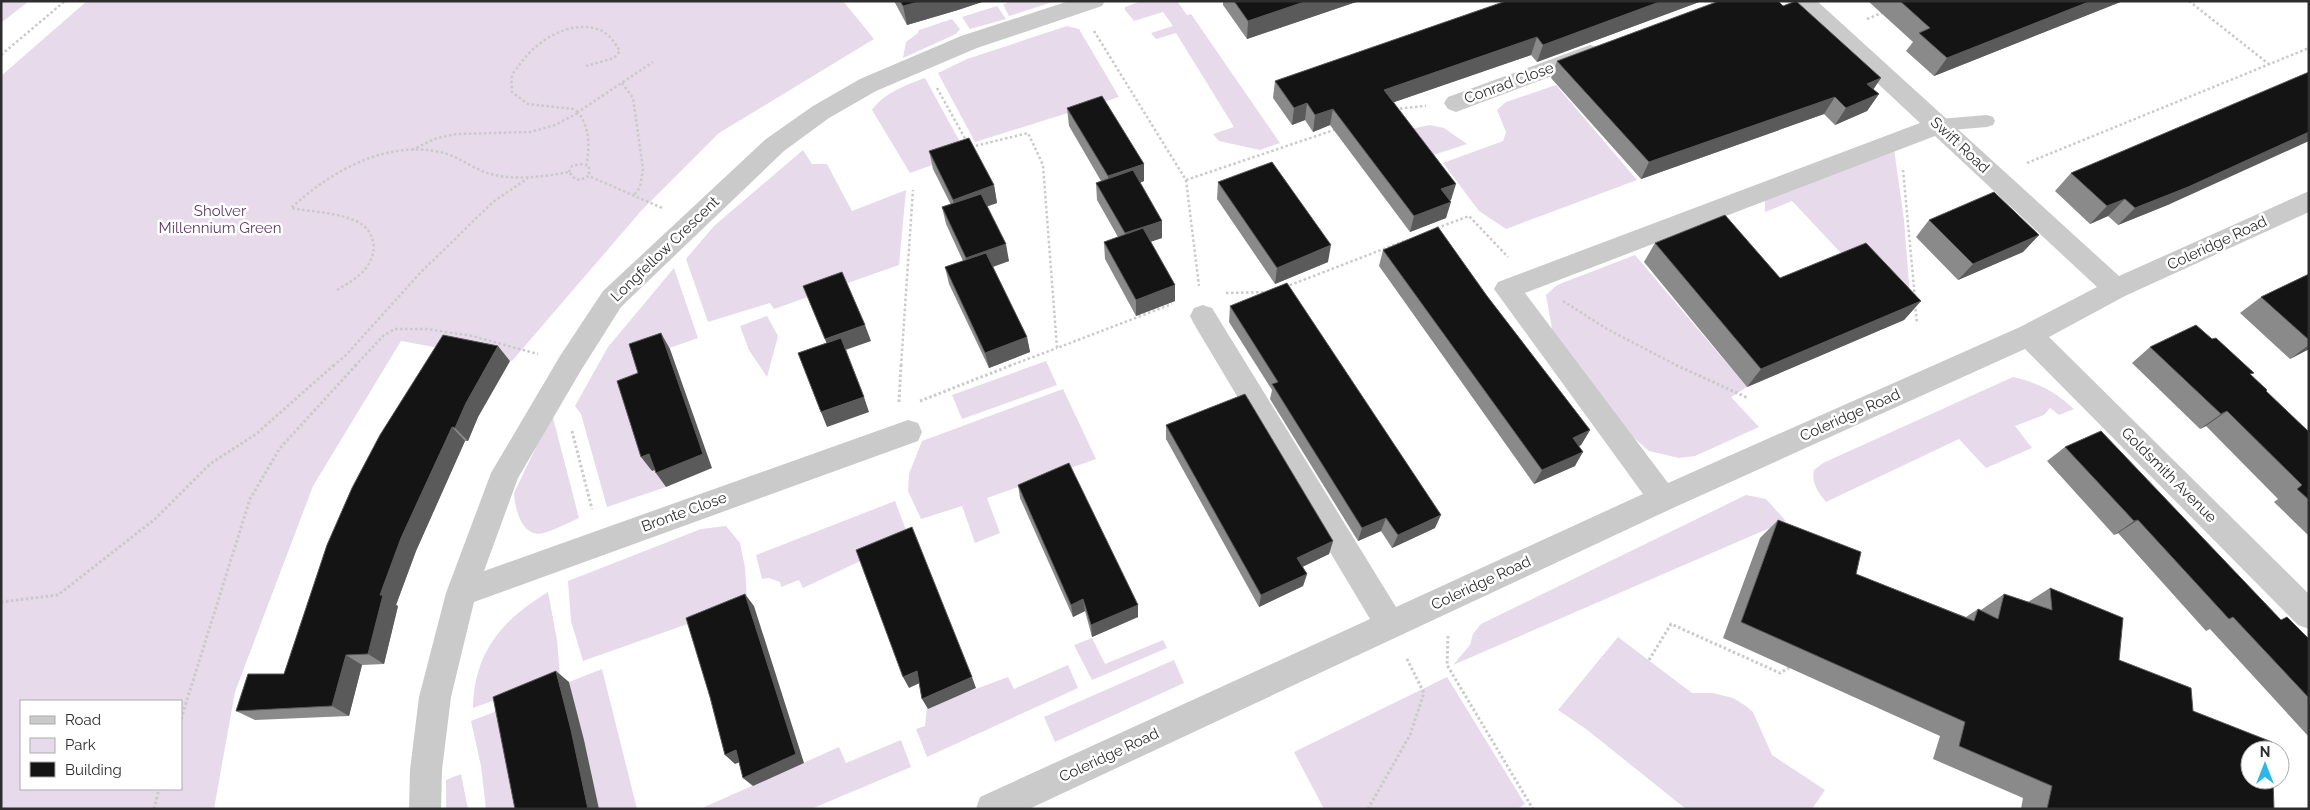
<svg xmlns="http://www.w3.org/2000/svg" width="2310" height="810" viewBox="0 0 2310 810" font-family="Raleway,sans-serif">
<style>
.green{fill:#e7daeb;fill-rule:evenodd}
.lines{fill:none;stroke-linecap:round;stroke-linejoin:round}
.path-far1{stroke:#cacaca;stroke-width:2.5;stroke-dasharray:2.5 2.5;stroke-linecap:butt}
.path{stroke:#cacaca;stroke-width:3;stroke-dasharray:2.5 2.5;stroke-linecap:butt}
.lane{fill:#cacaca;fill-rule:evenodd}
.street{fill:#cacaca;fill-rule:evenodd}
.wall{fill:#8a8a8a}
.shaded-wall{fill:#5a5a5a}
.building{fill:#141414;stroke:#5a5a5a}
.labels{text-anchor:middle;stroke-width:5;stroke-linejoin:round;paint-order:stroke}
.street-label{font-size:15px;fill:#2d2d2d;stroke:#fff}
.park-label{font-size:15px;fill:#623a69;stroke:#fff}
</style>
<rect width="100%" height="100%" fill="#fff"/>
<!-- green -->
<path class="green" d="M 1,1 L 29,1 L 1,23 Z
M 87,1 L 843,1 L 874,39 L 719,133 L 641,211 L 512,361 L 401,341 L 313,486 L 235,692 L 214,809 L 1,809 L 1,76 ZM 21,701 L 181,701 L 181,789 L 21,789 Z
M 1012,1 L 1056,1 L 1009,16 L 1003,4 Z
M 1141,1 L 1177,1 L 1187,15 L 1191,14 L 1280,143 L 1260,150 L 1219,141 L 1213,134 L 1234,127 L 1176,33 L 1156,39 L 1151,33 L 1173,26 L 1163,12 L 1134,21 L 1125,10 L 1125,7 Z
M 997,6 L 1006,19 L 970,29 L 962,17 Z
M 952,19 L 960,29 L 956,34 L 903,58 L 906,42 L 918,33 L 919,30 Z
M 1067,26 L 1079,29 L 1119,97 L 975,142 L 938,73 L 967,59 Z
M 925,78 L 966,153 L 910,173 L 872,110 C 884,93 906,85 925,78 Z
M 1556,85 L 1637,180 L 1506,229 L 1479,211 L 1443,163 L 1503,141 L 1506,132 L 1497,110 L 1506,102 Z
M 1430,125 L 1444,128 L 1467,144 L 1433,155 L 1410,129 Z
M 1894,149 L 1904,220 L 1910,296 L 1904,320 L 1792,201 L 1765,212 L 1765,199 Z
M 803,150 L 812,164 L 827,164 L 852,211 L 906,190 L 899,265 L 774,309 L 770,303 L 708,322 L 686,259 L 714,226 Z
M 1635,255 L 1747,387 L 1731,397 L 1759,427 L 1695,456 L 1679,458 L 1649,451 L 1633,437 L 1559,342 L 1552,329 L 1546,295 L 1557,285 Z
M 674,268 L 698,338 L 638,359 L 647,459 L 651,471 L 660,468 L 666,487 L 607,507 L 581,414 L 575,406 L 608,347 Z
M 767,316 L 778,336 L 767,377 L 749,350 L 740,326 Z
M 1046,361 L 1057,385 L 962,419 L 952,395 Z
M 2013,377 C 2037,382 2056,392 2074,409 L 2059,415 L 2050,408 L 2044,415 L 2015,426 L 2032,448 L 1986,468 L 1959,439 L 1826,502 C 1818,492 1811,483 1814,470 L 1823,463 Z
M 1063,389 L 1096,459 L 987,498 L 1000,533 L 975,543 L 962,506 L 921,519 L 908,491 L 909,474 L 922,441 Z
M 552,414 L 579,518 C 570,522 547,534 538,534 C 520,532 515,508 514,493 Z
M 1746,495 L 1766,499 L 1786,521 L 1453,665 L 1470,645 L 1473,634 L 1481,624 Z
M 895,501 L 909,538 L 803,588 L 799,580 L 781,587 L 780,582 L 769,578 L 762,579 L 756,555 Z
M 726,526 L 740,543 L 745,567 L 747,603 L 583,661 L 571,621 L 568,581 L 701,529 Z
M 548,592 L 557,640 L 560,676 L 473,708 C 474,652 502,620 548,592 Z
M 1618,637 L 1692,693 L 1713,693 L 1733,698 L 1746,706 L 1753,712 L 1772,755 L 1825,790 L 1812,809 L 1686,809 L 1586,729 L 1558,710 Z
M 1092,638 L 1105,664 L 1163,640 L 1167,648 L 1092,680 L 1074,645 Z
M 1174,660 L 1184,683 L 1055,742 L 1044,717 Z
M 1068,665 L 1078,688 L 927,757 L 916,729 L 925,726 L 927,707 L 1008,677 L 1014,689 Z
M 602,669 L 637,809 L 599,809 L 569,682 Z
M 1447,677 L 1525,804 L 1517,809 L 1324,809 L 1294,752 Z
M 507,707 L 527,809 L 486,809 L 481,766 L 471,721 Z
M 901,740 L 911,767 L 811,809 L 700,809 L 839,747 L 846,763 Z
M 461,774 L 468,809 L 446,809 L 446,780 Z"/>
<g class="lines">
<!-- path-far1 -->
<path class="path-far1" d="M 2189,1 L 2270,65
M 1867,19 L 1884,12
M 1094,31 L 1186,180 L 1199,286
M 1,55 L 65,1
M 622,83 L 633,98 L 643,169 L 640,187 L 634,195
M 937,88 L 967,142
M 1395,109 L 1426,106
M 578,112 L 573,109 L 528,104 L 512,92 C 512,87 511,81 512,76 C 513,73 516,69 518,67 C 534,42 571,17 602,31 C 610,35 615,43 620,51 L 614,58 L 586,66
M 971,147 L 1028,133 L 1043,165 L 1057,348 L 1172,304
M 412,150 L 434,139 L 456,134 L 530,132 L 555,125 L 578,113
M 2027,163 L 2309,48
M 586,166 C 590,147 590,128 578,112 L 653,62
M 1903,170 L 1915,298
M 569,172 L 572,166 L 580,164 L 589,166 L 589,176
M 1186,180 L 1337,129
M 1437,228 L 1469,216 L 1508,257
M 1285,287 L 1407,240
M 337,290 C 347,284 358,278 365,269 C 379,253 376,230 356,221 C 336,212 312,212 291,208 C 330,172 385,140 440,152 C 455,155 468,165 482,171 C 509,182 541,177 569,172 L 575,179 L 580,180 L 589,176 L 662,208
M 1226,293 L 1270,292
M 1563,301 L 1607,329 L 1678,366
M 1915,304 L 1917,323
M 333,366 L 346,355 L 421,272 L 493,202 L 528,178
M 355,366 L 384,335 L 395,329 L 427,329 L 472,336 L 538,354
M 901,366 L 913,190
M 1009,366 L 1057,348"/>
<!-- path -->
<path class="path" d="M 1676,365 L 1748,398
M 920,401 L 1012,365
M 899,402 L 901,365
M 572,431 L 592,509
M 1,602 L 58,595 L 155,519 L 210,464 L 256,434 L 334,365
M 1448,636 L 1447,665 L 1533,809
M 1649,660 L 1671,624 L 1780,673 L 1789,668
M 181,719 L 250,499 L 280,448 L 356,365
M 154,809 L 159,789
M 1368,809 L 1410,735 L 1424,693 L 1406,657"/>
<!-- lane -->
<path class="lane" d="M 1987,115 L 1993,117 L 1995,121 L 1993,125 L 1987,127 L 1939,131 L 1933,129 L 1931,125 L 1933,121 L 1939,119 Z"/>
<!-- street -->
<path class="street" d="M 1069,1 L 1105,1 L 1102,6 L 977,48 L 876,91 L 829,118 L 784,151 L 621,307 L 580,372 L 518,478 L 484,571 L 908,420 L 918,423 L 922,432 L 918,441 L 474,602 L 451,697 L 442,770 L 441,809 L 409,809 L 410,770 L 419,697 L 446,593 L 491,473 L 560,356 L 603,291 L 766,139 L 813,106 L 860,79 L 961,36 Z
M 1792,1 L 1817,1 L 2119,276 L 2309,191 L 2309,212 L 2125,296 L 2049,337 L 2309,594 L 2309,629 L 2298,625 L 2025,349 L 1673,508 L 1029,809 L 976,809 L 980,797 L 1370,619 L 1194,324 L 1190,316 L 1194,308 L 1203,305 L 1212,308 L 1396,607 L 1643,494 L 1494,289 L 1498,282 L 1920,123 L 1795,6 ZM 1935,136 L 2097,287 L 2020,327 L 1668,483 L 1525,293 Z
M 1590,45 L 1598,47 L 1601,53 L 1598,59 L 1456,112 L 1448,109 L 1444,103 L 1448,97 Z"/>
</g>
<!-- wall -->
<path class="wall" d="M 894,1 L 985,1 L 958,10 L 907,25 Z
M 1223,1 L 1359,1 L 1247,39 L 1223,5 Z
M 1506,1 L 1702,1 L 1537,62 L 1531,55 L 1394,102 L 1451,200 L 1450,200 L 1446,218 L 1410,232 L 1330,125 L 1313,132 L 1305,120 L 1292,125 L 1273,98 L 1275,81 Z
M 1868,1 L 2123,1 L 1934,76 L 1906,51 L 1913,42 Z
M 1557,61 L 1873,90 L 1879,94 L 1867,111 L 1835,125 L 1824,114 L 1641,179 L 1551,78 Z
M 1067,108 L 1144,164 L 1144,181 L 1140,183 L 1162,238 L 1150,242 L 1175,285 L 1175,301 L 1136,316 L 1105,259 L 1104,242 L 1118,237 L 1097,200 L 1096,183 L 1101,181 L 1069,126 Z
M 929,151 L 994,185 L 997,203 L 987,206 L 1009,261 L 993,267 L 1027,337 L 1030,352 L 989,368 L 949,284 L 945,267 L 963,261 L 946,224 L 942,207 L 951,205 L 933,169 Z
M 2071,173 L 2170,204 L 2118,225 L 2108,216 L 2090,224 L 2055,191 Z
M 1218,182 L 1328,262 L 1275,284 L 1217,199 Z
M 1929,220 L 2039,235 L 2023,252 L 1958,280 L 1916,237 Z
M 1655,243 L 1780,278 L 1921,301 L 1904,320 L 1747,387 L 1644,262 Z
M 1383,250 L 1487,296 L 1590,430 L 1581,445 L 1579,446 L 1575,466 L 1534,484 L 1379,266 Z
M 2309,274 L 2309,349 L 2290,359 L 2240,313 L 2261,297 Z
M 1230,306 L 1435,528 L 1392,548 L 1381,531 L 1358,541 L 1270,399 L 1272,390 L 1229,322 Z
M 2150,347 L 2251,375 L 2266,391 L 2309,432 L 2309,536 L 2274,502 L 2278,499 L 2206,426 L 2200,429 L 2132,363 Z
M 510,361 L 478,417 L 468,441 L 465,441 L 416,551 L 396,605 L 398,606 L 384,664 L 362,665 L 349,716 L 255,720 L 236,711 L 284,674 L 380,435 Z
M 1166,425 L 1333,541 L 1329,554 L 1302,567 L 1307,574 L 1303,586 L 1259,607 L 1166,439 Z
M 2065,447 L 2281,620 L 2309,639 L 2309,737 L 2210,629 L 2206,631 L 2118,533 L 2114,535 L 2047,461 Z
M 1018,485 L 1138,605 L 1138,617 L 1092,637 L 1085,611 L 1073,617 L 1020,498 Z
M 1778,520 L 1856,574 L 1966,617 L 1978,609 L 1981,610 L 2004,594 L 2028,602 L 2050,588 L 2119,660 L 2193,711 L 2274,809 L 2021,809 L 2023,798 L 1933,759 L 1940,736 L 1723,638 L 1760,538 Z"/>
<!-- shaded-wall -->
<path class="shaded-wall" d="M 922,1 L 985,1 L 958,10 L 907,25 L 903,6 Z
M 1307,1 L 1359,1 L 1247,39 L 1248,21 Z
M 1662,1 L 1702,1 L 1537,62 L 1543,45 Z
M 2091,1 L 2123,1 L 1934,76 L 1947,58 Z
M 1537,37 L 1531,55 L 1380,107 L 1384,90 Z
M 1881,78 L 1869,96 L 1867,84 Z
M 1879,94 L 1867,111 L 1835,125 L 1846,108 Z
M 1835,97 L 1824,114 L 1641,179 L 1649,162 Z
M 1307,103 L 1305,120 L 1292,125 L 1294,108 Z
M 1333,109 L 1330,125 L 1313,132 L 1315,115 Z
M 2309,132 L 2309,141 L 2170,204 L 2118,225 L 2135,208 Z
M 1144,164 L 1144,181 L 1109,194 L 1108,176 Z
M 1456,184 L 1451,200 L 1437,205 L 1441,189 Z
M 994,185 L 997,203 L 957,217 L 953,200 Z
M 2125,199 L 2108,216 L 2090,224 L 2107,206 Z
M 1451,202 L 1446,218 L 1410,232 L 1414,216 Z
M 1162,221 L 1162,238 L 1125,250 L 1125,233 Z
M 2039,235 L 2023,252 L 1958,280 L 1973,264 Z
M 1006,244 L 1009,261 L 969,275 L 966,258 Z
M 1331,245 L 1328,262 L 1275,284 L 1277,268 Z
M 1175,285 L 1175,301 L 1136,316 L 1136,300 Z
M 1921,301 L 1904,320 L 1747,387 L 1761,369 Z
M 865,325 L 871,341 L 831,355 L 825,339 Z
M 661,333 L 670,349 L 712,468 L 666,487 L 656,473 Z
M 1027,337 L 1030,352 L 989,368 L 985,353 Z
M 2309,345 L 2309,349 L 2290,359 Z
M 498,346 L 510,361 L 478,417 L 468,441 L 455,428 L 466,403 Z
M 864,397 L 869,412 L 827,427 L 821,412 Z
M 2227,411 L 2206,426 L 2200,429 L 2221,414 Z
M 452,427 L 465,441 L 416,551 L 396,605 L 398,606 L 384,664 L 368,654 L 380,595 L 401,538 Z
M 1590,430 L 1581,445 L 1565,452 L 1573,438 Z
M 1583,452 L 1575,466 L 1534,484 L 1542,470 Z
M 649,454 L 660,468 L 652,471 L 641,457 Z
M 1441,515 L 1435,528 L 1392,548 L 1398,535 Z
M 1386,518 L 1381,531 L 1358,541 L 1362,528 Z
M 2138,520 L 2118,533 L 2114,535 L 2134,521 Z
M 1333,541 L 1329,554 L 1294,571 L 1297,558 Z
M 1307,574 L 1303,586 L 1259,607 L 1261,595 Z
M 745,594 L 754,606 L 804,763 L 753,786 L 743,778 Z
M 1083,599 L 1085,611 L 1073,617 L 1071,605 Z
M 1138,605 L 1138,617 L 1092,637 L 1091,625 Z
M 346,655 L 362,665 L 349,716 L 332,706 Z
M 556,671 L 569,682 L 584,740 L 599,809 L 588,809 Z
M 917,671 L 922,682 L 909,688 L 903,677 Z
M 972,677 L 976,688 L 928,709 L 922,699 Z
M 736,750 L 745,760 L 735,764 L 725,755 Z"/>
<!-- building -->
<path class="building" d="M 900,1 L 922,1 L 903,6 Z
M 1234,1 L 1307,1 L 1248,21 Z
M 1506,1 L 1662,1 L 1543,45 L 1537,37 L 1384,90 L 1456,184 L 1441,189 L 1451,202 L 1414,216 L 1333,109 L 1315,115 L 1307,103 L 1294,108 L 1275,81 Z
M 1719,1 L 1778,1 L 1783,6 L 1796,1 L 1881,78 L 1867,84 L 1879,94 L 1846,108 L 1835,97 L 1649,162 L 1557,61 Z
M 1900,1 L 2091,1 L 1947,58 L 1919,33 L 1930,28 Z
M 2309,72 L 2309,132 L 2188,187 L 2135,208 L 2125,199 L 2107,206 L 2071,173 Z
M 1102,96 L 1144,164 L 1108,176 L 1067,108 Z
M 969,138 L 994,185 L 953,200 L 929,151 Z
M 1272,162 L 1331,245 L 1277,268 L 1218,182 Z
M 1133,170 L 1162,221 L 1125,233 L 1096,183 Z
M 1994,192 L 2039,235 L 1973,264 L 1929,220 Z
M 981,194 L 1006,244 L 966,258 L 942,207 Z
M 1725,215 L 1780,278 L 1866,243 L 1921,301 L 1761,369 L 1655,243 Z
M 1438,227 L 1487,296 L 1590,430 L 1573,438 L 1583,452 L 1542,470 L 1383,250 Z
M 1143,228 L 1175,285 L 1136,300 L 1104,242 Z
M 986,253 L 1027,337 L 985,353 L 945,267 Z
M 842,272 L 865,325 L 825,339 L 803,286 Z
M 2309,274 L 2309,340 L 2261,297 Z
M 1287,283 L 1441,515 L 1398,535 L 1386,518 L 1362,528 L 1272,384 L 1278,382 L 1230,306 Z
M 2196,325 L 2212,339 L 2216,338 L 2254,373 L 2250,374 L 2267,390 L 2266,391 L 2309,432 L 2309,500 L 2297,489 L 2302,485 L 2227,411 L 2221,414 L 2150,347 Z
M 661,333 L 703,454 L 656,473 L 649,454 L 641,457 L 617,381 L 638,373 L 629,344 Z
M 443,335 L 498,346 L 466,403 L 455,428 L 452,427 L 401,538 L 380,595 L 383,595 L 368,654 L 346,655 L 332,706 L 236,711 L 248,674 L 284,674 L 327,545 L 352,488 L 380,435 Z
M 841,338 L 864,397 L 821,412 L 798,353 Z
M 1245,394 L 1333,541 L 1297,558 L 1307,574 L 1261,595 L 1166,425 Z
M 2101,431 L 2281,620 L 2287,617 L 2309,639 L 2309,698 L 2233,617 L 2229,619 L 2138,520 L 2134,521 L 2065,447 Z
M 1069,463 L 1138,605 L 1091,625 L 1083,599 L 1071,605 L 1018,485 Z
M 1778,520 L 1861,552 L 1856,574 L 1974,621 L 1978,609 L 1998,619 L 2004,594 L 2052,610 L 2050,588 L 2123,618 L 2119,660 L 2191,688 L 2193,711 L 2272,742 L 2272,750 L 2250,750 L 2250,780 L 2273,780 L 2274,809 L 2047,809 L 2052,786 L 1959,746 L 1965,722 L 1741,622 Z
M 912,527 L 972,677 L 922,699 L 917,671 L 903,677 L 856,550 Z
M 745,594 L 796,754 L 743,778 L 736,750 L 725,755 L 710,697 L 686,618 Z
M 556,671 L 571,730 L 588,809 L 515,809 L 493,697 Z"/>
<g class="labels">
<!-- street labels -->
<g class="street-label">
<text transform="translate(1509 83) rotate(-20)" y="5">Conrad Close</text>
<text transform="translate(1960 145) rotate(43)" y="5">Swift Road</text>
<text transform="translate(2217 243) rotate(-25)" y="5">Coleridge Road</text>
<text transform="translate(665 249) rotate(-44)" y="5">Longfellow Crescent</text>
<text transform="translate(1850 415) rotate(-24)" y="5">Coleridge Road</text>
<text transform="translate(2169 475) rotate(45)" y="5">Goldsmith Avenue</text>
<text transform="translate(684 512) rotate(-20)" y="5">Bronte Close</text>
<text transform="translate(1481 583) rotate(-25)" y="5">Coleridge Road</text>
<text transform="translate(1109 755) rotate(-25)" y="5">Coleridge Road</text>
</g>
<!-- park labels -->
<g class="park-label">
<text x="220" y="216">Sholver<tspan x="220" dy="17">Millennium Green</tspan></text>
</g>
</g>
<!-- border -->
<rect width="2310" height="810" fill="none" stroke="#2d2d2d" stroke-width="5"/>
<!-- legend -->
<rect x="20" y="700" width="162" height="90" fill="#ffffff" stroke="#ababab"/>
<rect x="30" y="716" width="25" height="8" fill="#cacaca" stroke="#ababab"/>
<text x="65" y="725" font-size="15" fill="#2d2d2d">Road</text>
<rect x="30" y="738" width="25" height="15" fill="#e7daeb" stroke="#ababab"/>
<text x="65" y="750" font-size="15" fill="#2d2d2d">Park</text>
<rect x="30" y="762" width="25" height="15" fill="#141414" stroke="#ababab"/>
<text x="65" y="775" font-size="15" fill="#2d2d2d">Building</text>
<!-- north arrow -->
<g transform="translate(2265 765)"><circle r="24" fill="#ffffff" stroke="#ababab"/>
<path d="M0-4L9 19L0 12L-9 19Z" fill="#2db7e6"/>
<text y="-8" font-size="14" font-weight="bold" text-anchor="middle" fill="#2d2d2d">N</text>
</g>
</svg>
